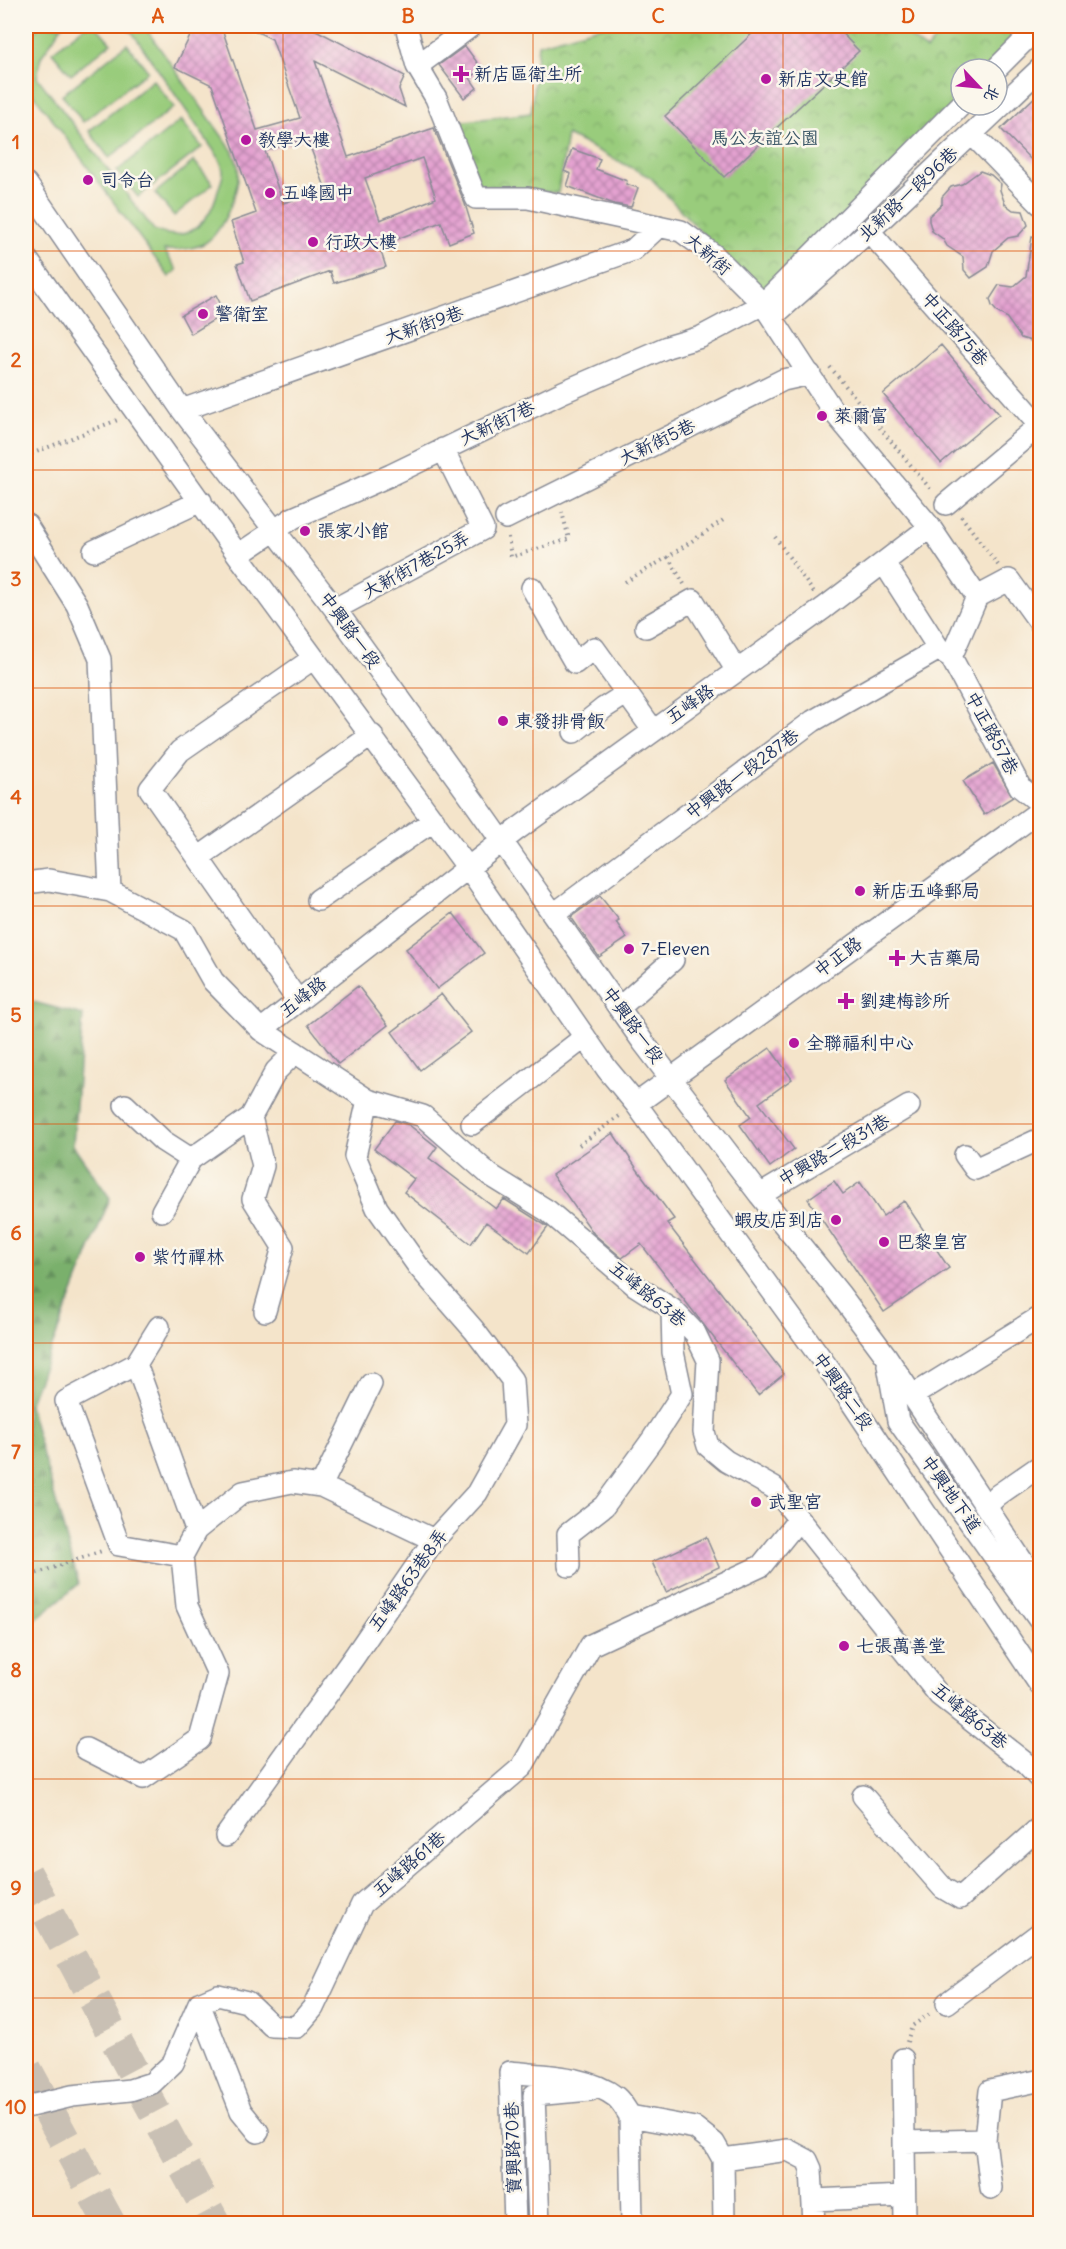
<svg xmlns="http://www.w3.org/2000/svg" width="1066" height="2249" viewBox="0 0 1066 2249" font-family="Delius,'LXGW WenKai TC',sans-serif">
<style>
.forest{fill:url(#forest-firs);stroke:#4a7065;stroke-width:1.5}
.park{fill:url(#park-crowns);stroke:#5a7e6d;stroke-width:1.5}
.garden{fill:#99cc7c;stroke:#5a7e6d;stroke-width:1.5}
.building{fill:url(#building-cross-hatch);fill-rule:evenodd}
.lines{fill:none;stroke-linecap:round;stroke-linejoin:round}
.highway-tunnel{stroke:#c9c0b4;stroke-width:32;stroke-dasharray:32 16;stroke-linecap:butt}
.minor-casing{stroke:#888a94;stroke-width:24}
.path{stroke:#888a94;stroke-width:4;stroke-dasharray:1.5 4.5;stroke-linecap:butt}
.minor{stroke:#fff;stroke-width:21}
.grid{fill:none;stroke:#de5710;stroke-width:1.5;stroke-opacity:0.55}
.poi-dot{fill:#b5179e;stroke:#fbf7ec;stroke-width:2}
.labels{text-anchor:middle;stroke-width:5;stroke-linejoin:round;paint-order:stroke}
.poi-label{font-size:18px;fill:#1b2f5e;stroke:#fbf7ec;text-anchor:start}
.park-label{font-size:18px;fill:#3a5666;stroke:#fbf7ec}
.street-label{font-size:18px;fill:#1b2f5e;stroke:#fbf7ec}
.neatline{fill:none;stroke:#de5710;stroke-width:2}
.grid-label{font-size:20px;text-anchor:middle;font-weight:bold;fill:#de5710}
</style>
<defs>
<pattern id="forest-firs" width="22" height="20" patternUnits="userSpaceOnUse" patternTransform="scale(1.5)"><rect width="22" height="20" fill="#7ab06c"/><path d="M5 1l3.5 6h-7zM16 11l3.5 6h-7z" fill="#63905c"/></pattern>
<pattern id="park-crowns" width="20" height="18" patternUnits="userSpaceOnUse" patternTransform="scale(1.5)"><rect width="20" height="18" fill="#99cc7c"/><path d="M2 6a3 3 0 1 1 6 0M12 15a3 3 0 1 1 6 0" fill="none" stroke="#7ca669"/></pattern>
<pattern id="building-cross-hatch" width="8" height="8" patternUnits="userSpaceOnUse" patternTransform="scale(1.5)"><rect width="8" height="8" fill="#e4a2d0"/><path d="M0 0l8 8M0 8l8-8" fill="none" stroke="#b884ac"/></pattern>
</defs>
<rect width="100%" height="100%" fill="#fbf7ec"/>
<filter id="ink" filterUnits="userSpaceOnUse"><feTurbulence type="fractalNoise" baseFrequency=".0167" numOctaves="2"/><feDisplacementMap in="SourceGraphic" scale="12" xChannelSelector="R" yChannelSelector="G"/><feConvolveMatrix kernelMatrix="1 2 1 2 8 2 1 2 1" color-interpolation-filters="sRGB"/></filter>
<filter id="wash" filterUnits="userSpaceOnUse"><feTurbulence type="fractalNoise" baseFrequency=".008" numOctaves="4" result="noise"/><feDisplacementMap in="SourceGraphic" scale="24" xChannelSelector="R" yChannelSelector="G"/><feGaussianBlur stdDeviation="1.35" result="paint"/><feColorMatrix in="noise" values="0 0 0 0 0 0 0 0 0 0 0 0 0 0 0 0 0 1.4 0 .05"/><feComposite in="paint" operator="in"/></filter>
<g filter="url(#wash)">
<rect width="100%" height="100%" fill="#f4e4ca"/>
<!-- forest -->
<path class="forest" d="M 26,1000 L 83,1015 L 73,1145 L 110,1198 L 29,1405 L 79,1584 L 26,1627 Z"/>
<!-- park -->
<path class="park" d="M 603,26 L 897,26 L 926,50 L 946,26 L 1032,26 L 997,69 L 961,69 L 961,105 L 758,294 L 650,177 L 567,135 L 558,193 L 479,185 L 458,122 L 531,113 L 538,44 Z"/>
<!-- garden -->
<path class="garden" d="M 38,26 L 62,26 L 41,57 L 37,77 L 154,230 C 189,245 210,222 218,190 C 220,185 223,177 223,172 C 223,167 220,162 219,158 L 132,32 L 120,26 L 144,26 L 232,150 C 234,155 237,161 238,167 C 241,188 223,232 205,243 C 194,249 176,251 164,250 L 177,270 L 169,277 L 26,84 L 26,52 Z
M 85,26 L 96,26 L 111,43 L 71,75 L 52,52 Z
M 127,44 L 148,71 L 83,122 L 62,95 Z
M 153,80 L 174,107 L 109,158 L 89,131 Z
M 181,120 L 202,147 L 138,197 L 117,171 Z
M 194,161 L 213,184 L 174,216 L 155,193 Z"/>
<g id="blocks">
<!-- building -->
<path class="building" d="M 195,26 L 221,26 L 257,130 L 300,118 L 272,39 L 245,26 L 308,26 L 405,76 L 399,89 L 405,107 L 315,61 L 348,157 L 434,128 L 465,204 L 474,233 L 449,243 L 441,222 L 379,246 L 386,267 L 334,283 L 330,271 L 250,301 L 237,264 L 244,262 L 231,222 L 256,213 L 212,85 L 175,67 ZM 307,138 L 326,190 L 283,203 L 265,151 ZM 422,158 L 436,198 L 380,220 L 365,178 Z
M 760,26 L 835,26 L 859,51 L 724,177 L 665,116 Z
M 465,46 L 482,69 L 470,78 L 477,88 L 464,98 L 439,65 Z
M 1041,91 L 1041,170 L 1001,129 Z
M 572,149 L 600,159 L 596,169 L 627,181 L 626,184 L 638,188 L 631,207 L 614,204 L 567,186 L 571,174 L 564,171 Z
M 980,171 L 991,175 L 1001,184 L 1000,190 L 1005,204 L 1013,210 L 1023,211 L 1028,225 L 1018,236 L 1008,238 L 993,251 L 988,267 L 971,278 L 964,270 L 963,257 L 947,246 L 943,239 L 932,231 L 929,221 L 929,216 L 942,204 L 942,197 L 951,187 L 962,184 Z
M 1032,237 L 1041,238 L 1041,344 L 1021,338 L 1006,317 L 998,313 L 992,306 L 990,299 L 999,285 L 1013,287 L 1026,276 Z
M 216,295 L 225,313 L 191,334 L 181,315 Z
M 941,345 L 999,414 L 941,463 L 883,394 Z
M 993,763 L 1013,797 L 984,815 L 963,781 Z
M 600,896 L 619,920 L 616,922 L 627,938 L 599,957 L 571,917 Z
M 453,913 L 484,953 L 437,989 L 406,949 Z
M 358,986 L 388,1025 L 338,1064 L 308,1025 Z
M 441,994 L 471,1032 L 420,1070 L 392,1032 Z
M 770,1048 L 792,1079 L 759,1103 L 794,1149 L 770,1167 L 740,1125 L 751,1117 L 725,1080 Z
M 395,1121 L 409,1125 L 437,1147 L 429,1158 L 496,1209 L 504,1199 L 548,1227 L 529,1253 L 486,1222 L 471,1244 L 404,1192 L 414,1179 L 374,1149 Z
M 613,1133 L 637,1169 L 674,1219 L 667,1223 L 784,1374 L 758,1395 L 641,1244 L 622,1258 L 594,1234 L 552,1175 Z
M 834,1181 L 843,1194 L 860,1182 L 883,1216 L 904,1201 L 949,1268 L 884,1312 L 808,1199 Z
M 706,1537 L 719,1567 L 666,1592 L 652,1562 Z"/>
</g>
</g>
<g filter="url(#ink)">
<use href="#blocks" fill-opacity="0" stroke="#888a94" stroke-width="1.5"/>
<g class="lines">
<!-- highway-tunnel -->
<path class="highway-tunnel" d="M 26,1873 L 215,2224
M 26,2069 L 110,2224"/>
<defs>
<path id="minor" d="M 406,26 L 417,66 L 436,98 L 476,198 L 528,198 L 681,231 L 714,255 L 763,304 L 833,411 L 930,527 L 977,597 L 951,657
M 417,66 L 471,26
M 996,69 L 1039,26
M 972,134 L 1040,204
M 26,183 L 182,410 L 335,609 L 477,806 L 643,1042 L 760,1195 L 839,1293 L 886,1356 L 1040,1588
M 869,231 L 1040,426
M 26,258 L 238,555 L 468,868 L 607,1069 L 636,1104 L 836,1379 L 1040,1685
M 772,317 L 869,231 L 1040,69
M 182,410 L 633,250 L 659,226
M 946,504 L 1040,425
M 506,518 L 783,380 L 810,374
M 26,524 L 77,605 L 100,659 L 110,891 L 184,930 L 213,981 L 261,1030 L 368,1100 L 423,1116 L 490,1175 L 548,1211 L 636,1286 L 672,1309 L 695,1333 L 708,1360 L 704,1432 L 708,1446 L 726,1461 L 774,1488 L 939,1695 L 1024,1762 L 1040,1779
M 94,551 L 201,501
M 238,555 L 293,518 L 391,475 L 563,392 L 667,347 L 701,337 L 763,304 L 961,105
M 884,563 L 939,649 L 951,657 L 1020,787 L 1040,803
M 532,588 L 575,663 L 594,648 L 653,730
M 977,597 L 1009,580 L 1040,623
M 335,609 L 483,529 L 443,449
M 646,627 L 693,600 L 737,671
M 574,732 L 604,708 L 626,694
M 198,858 L 372,735
M 26,883 L 49,880 L 110,891
M 318,900 L 434,820
M 554,914 L 813,721 L 939,649
M 298,1001 L 150,789 L 180,751 L 314,658
M 619,1008 L 673,960
M 261,1030 L 515,831 L 824,608 L 930,527
M 636,1104 L 1040,811
M 125,1105 L 163,1141 L 191,1159
M 251,1117 L 263,1166 L 253,1199 L 283,1247 L 265,1311
M 472,1124 L 585,1037
M 965,1155 L 975,1169 L 1040,1139
M 760,1195 L 909,1106
M 162,1211 L 191,1159 L 251,1117 L 276,1071 L 295,1052
M 159,1327 L 136,1364 L 66,1401 L 119,1545 L 182,1556
M 136,1364 L 196,1530 L 243,1492 L 292,1482 L 321,1486 L 434,1540
M 888,1365 L 898,1421 L 1040,1621
M 912,1396 L 1040,1317
M 321,1486 L 371,1384
M 986,1506 L 998,1495 L 1040,1466
M 569,1566 L 568,1534 L 604,1506 L 652,1440 L 682,1394 L 673,1352 L 672,1309
M 86,1749 L 143,1778 L 200,1739 L 218,1674 L 187,1606 L 182,1556 L 196,1530
M 863,1796 L 943,1888 L 960,1898 L 1040,1827
M 226,1836 L 354,1657 L 434,1540 L 477,1493 L 515,1425 L 512,1380 L 474,1330 L 418,1266 L 377,1208 L 355,1156 L 368,1100
M 199,2003 L 241,2111 L 258,2132
M 947,2003 L 1040,1933
M 903,2059 L 905,2224
M 26,2107 L 72,2096 L 130,2090 L 152,2083 L 173,2063 L 199,2003 L 218,1995 L 247,2002 L 272,2026 L 297,2027 L 313,2008 L 362,1904 L 522,1767 L 591,1645 L 761,1566 L 799,1519
M 630,2116 L 632,2224
M 985,2140 L 991,2188
M 904,2142 L 985,2140 L 990,2091 L 1037,2081
M 723,2159 L 724,2224
M 814,2200 L 904,2196
M 515,2224 L 510,2072 C 545,2076 587,2075 616,2097 C 622,2102 626,2110 630,2116 L 695,2128 L 714,2143 L 723,2159 L 788,2150 L 807,2160 L 811,2169 L 814,2224
M 539,2224 L 534,2095 L 590,2090"/>
</defs>
<!-- minor casing -->
<use href="#minor" class="minor-casing"/>
<!-- path -->
<path class="path" d="M 830,367 L 932,491
M 26,456 L 120,419
M 961,516 L 998,565
M 508,537 L 511,557 L 569,539 L 562,512
M 775,537 L 814,593
M 625,582 L 668,557
M 684,584 L 668,557 L 725,519
M 579,1145 L 621,1115
M 26,1593 L 32,1575 L 102,1551
M 907,2042 L 912,2026 L 931,2013"/>
<!-- minor -->
<use href="#minor" class="minor"/>
</g>
</g>
<!-- grid -->
<path class="grid" d="M 283,26 L 283,2224M 533,26 L 533,2224M 783,26 L 783,2224M 26,251 L 1040,251M 26,470 L 1040,470M 26,688 L 1040,688M 26,906 L 1040,906M 26,1124 L 1040,1124M 26,1343 L 1040,1343M 26,1561 L 1040,1561M 26,1779 L 1040,1779M 26,1998 L 1040,1998"/>
<!-- markers -->
<g class="poi-dot">
<path d="M458 65h6v6h6v6h-6v6h-6v-6h-6v-6h6z"/>
<circle cx="766" cy="79" r="6"/>
<circle cx="246" cy="140" r="6"/>
<circle cx="88" cy="180" r="6"/>
<circle cx="270" cy="193" r="6"/>
<circle cx="313" cy="242" r="6"/>
<circle cx="203" cy="314" r="6"/>
<circle cx="822" cy="416" r="6"/>
<circle cx="305" cy="531" r="6"/>
<circle cx="503" cy="721" r="6"/>
<circle cx="860" cy="891" r="6"/>
<circle cx="629" cy="949" r="6"/>
<path d="M894 949h6v6h6v6h-6v6h-6v-6h-6v-6h6z"/>
<path d="M843 992h6v6h6v6h-6v6h-6v-6h-6v-6h6z"/>
<circle cx="794" cy="1043" r="6"/>
<circle cx="836" cy="1220" r="6"/>
<circle cx="884" cy="1242" r="6"/>
<circle cx="140" cy="1257" r="6"/>
<circle cx="756" cy="1502" r="6"/>
<circle cx="844" cy="1646" r="6"/>
</g>
<g class="labels">
<!-- poi labels -->
<g class="poi-label">
<text x="474" y="80">新店區衛生所</text>
<text x="778" y="85">新店文史館</text>
<text x="258" y="146">教學大樓</text>
<text x="100" y="186">司令台</text>
<text x="282" y="199">五峰國中</text>
<text x="325" y="248">行政大樓</text>
<text x="215" y="320">警衛室</text>
<text x="834" y="422">萊爾富</text>
<text x="317" y="537">張家小館</text>
<text x="515" y="727">東發排骨飯</text>
<text x="872" y="897">新店五峰郵局</text>
<text x="641" y="955">7-Eleven</text>
<text x="909" y="964">大吉藥局</text>
<text x="860" y="1007">劉建梅診所</text>
<text x="806" y="1049">全聯福利中心</text>
<text x="824" y="1226" text-anchor="end">蝦皮店到店</text>
<text x="896" y="1248">巴黎皇宮</text>
<text x="152" y="1263">紫竹禪林</text>
<text x="768" y="1508">武聖宮</text>
<text x="856" y="1652">七張萬善堂</text>
</g>
<!-- park labels -->
<g class="park-label">
<text x="765" y="144">馬公友誼公園</text>
</g>
<!-- street labels -->
<g class="street-label">
<text transform="translate(908 194) rotate(-43)" y="6">北新路一段96巷</text>
<text transform="translate(708 254) rotate(40)" y="6">大新街</text>
<text transform="translate(424 325) rotate(-19)" y="6">大新街9巷</text>
<text transform="translate(955 329) rotate(49)" y="6">中正路75巷</text>
<text transform="translate(497 423) rotate(-25)" y="6">大新街7巷</text>
<text transform="translate(657 442) rotate(-26)" y="6">大新街5巷</text>
<text transform="translate(416 565) rotate(-29)" y="6">大新街7巷25弄</text>
<text transform="translate(350 630) rotate(54)" y="6">中興路一段</text>
<text transform="translate(690 704) rotate(-35)" y="6">五峰路</text>
<text transform="translate(992 733) rotate(62)" y="6">中正路57巷</text>
<text transform="translate(742 774) rotate(-37)" y="6">中興路一段287巷</text>
<text transform="translate(838 957) rotate(-36)" y="6">中正路</text>
<text transform="translate(303 997) rotate(-38)" y="6">五峰路</text>
<text transform="translate(633 1025) rotate(54)" y="6">中興路一段</text>
<text transform="translate(834 1150) rotate(-30)" y="6">中興路二段31巷</text>
<text transform="translate(648 1294) rotate(39)" y="6">五峰路63巷</text>
<text transform="translate(843 1391) rotate(55)" y="6">中興路二段</text>
<text transform="translate(951 1494) rotate(55)" y="6">中興地下道</text>
<text transform="translate(408 1580) rotate(-54)" y="6">五峰路63巷8弄</text>
<text transform="translate(970 1716) rotate(40)" y="6">五峰路63巷</text>
<text transform="translate(409 1864) rotate(-41)" y="6">五峰路61巷</text>
<text transform="translate(513 2148) rotate(-92)" y="6">寶興路70巷</text>
</g>
</g>
<!-- margin -->
<rect width="1066" height="2249" fill="none" stroke="#fbf7ec" stroke-width="66"/>
<!-- north arrow -->
<g transform="translate(979 87) rotate(116)"><circle r="28" fill="#fbf7ec" stroke="#a1a7b3" stroke-width="1.5"/>
<path d="M0-4.5L10 22L0 15L-10 22Z" fill="#b5179e"/>
<text y="-9" font-size="16" font-weight="bold" text-anchor="middle" fill="#1b2f5e">北</text>
</g>
<rect x="33" y="33" width="1000" height="2183" class="neatline"/>
<g class="grid-label">
<text x="158" y="23">A</text>
<text x="408" y="23">B</text>
<text x="658" y="23">C</text>
<text x="908" y="23">D</text>
<text x="16" y="149">1</text>
<text x="16" y="367">2</text>
<text x="16" y="586">3</text>
<text x="16" y="804">4</text>
<text x="16" y="1022">5</text>
<text x="16" y="1240">6</text>
<text x="16" y="1459">7</text>
<text x="16" y="1677">8</text>
<text x="16" y="1895">9</text>
<text x="16" y="2114">10</text>
</g>
</svg>
